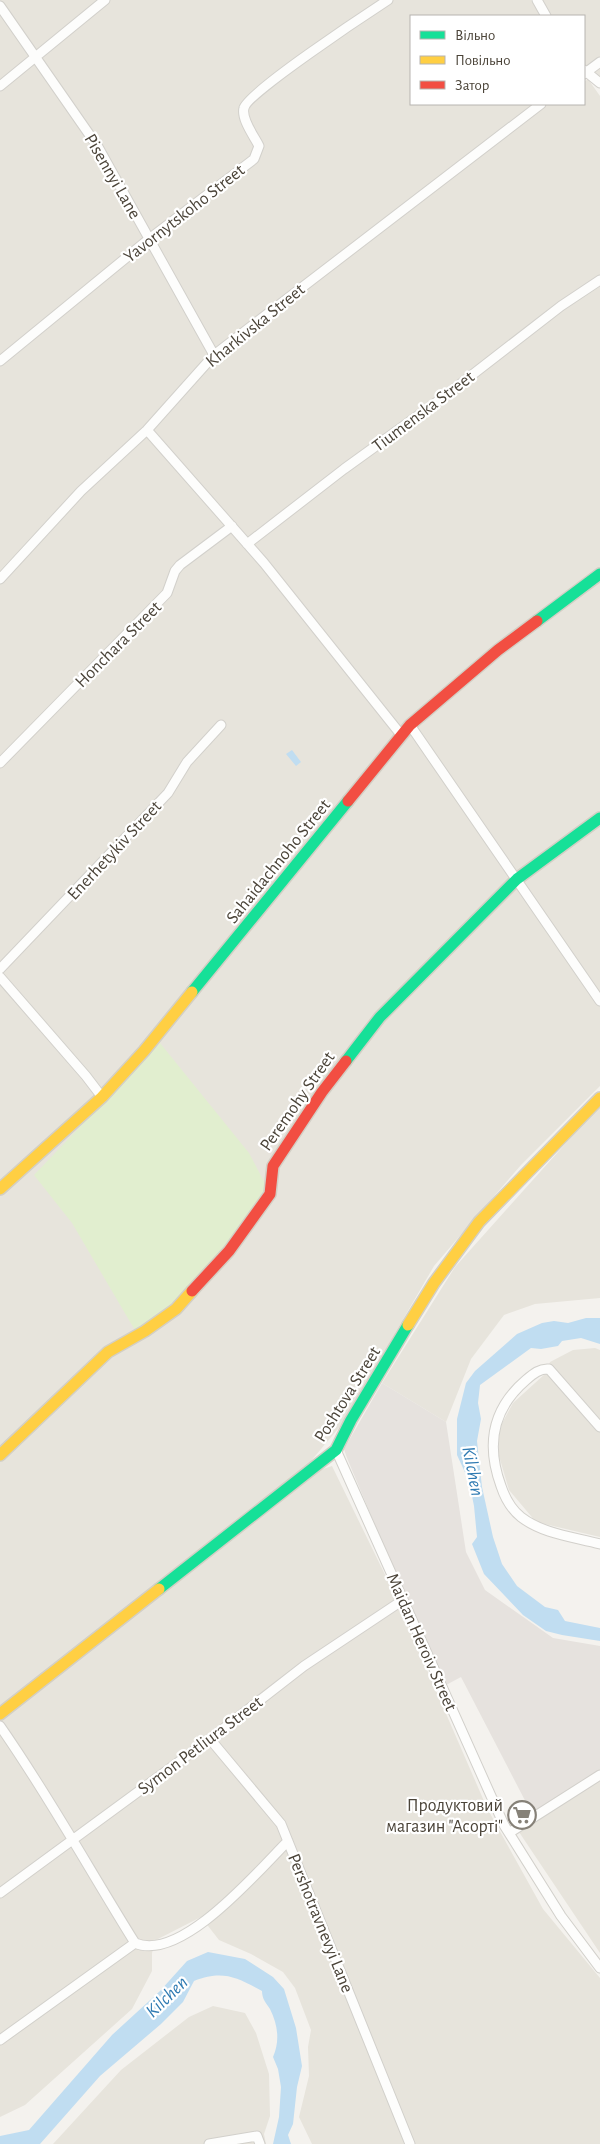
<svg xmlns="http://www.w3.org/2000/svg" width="600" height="2144" viewBox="0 0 600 2144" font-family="'Alegreya Sans',sans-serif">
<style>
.residential{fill:#e7e4dc}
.industrial{fill:#e6e2de}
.green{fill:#e1eecf}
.water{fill:#c0ddf1}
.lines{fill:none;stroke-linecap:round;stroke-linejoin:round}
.street-casing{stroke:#d2d0cb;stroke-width:11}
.fast-casing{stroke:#d3cfc5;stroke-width:14}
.slow-casing{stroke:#d3cfc5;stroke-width:14}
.jam-casing{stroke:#d3cfc5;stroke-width:14}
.street{stroke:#fdfdfc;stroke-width:9}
.fast{stroke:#16e098;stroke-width:11}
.slow{stroke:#ffcf43;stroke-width:11}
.jam{stroke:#f24e42;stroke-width:11}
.labels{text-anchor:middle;stroke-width:4.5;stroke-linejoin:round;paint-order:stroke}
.street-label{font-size:18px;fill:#4b4439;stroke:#fff}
.poi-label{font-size:18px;fill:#4b4439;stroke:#fff;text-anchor:end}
.water-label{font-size:19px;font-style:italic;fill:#2e7ab2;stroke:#fff}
</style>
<rect width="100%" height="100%" fill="#f4f2ee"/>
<!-- residential -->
<path class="residential" d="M 0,0 L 531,0 L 541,16 L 411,16 L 411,104 L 584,104 L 584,82 L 588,79 L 600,96 L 600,1086 L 521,1165 L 434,1266 L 343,1423 L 305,1468 L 0,1706 Z
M 541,0 L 600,0 L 600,84 L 584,66 L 584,16 L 551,16 Z
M 600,1105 L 600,1298 L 535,1304 L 504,1315 L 471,1359 L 446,1422 L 382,1383 L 455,1267 Z
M 595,1348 L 600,1350 L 600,1537 L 536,1522 L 509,1490 L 499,1456 L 499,1429 L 513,1403 L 546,1373 L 550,1362 L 573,1350 Z
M 332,1466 L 391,1587 L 487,1808 L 543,1909 L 600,1978 L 600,2144 L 312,2144 L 299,2117 L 309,2076 L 308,2047 L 311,2030 L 295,1988 L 283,1972 L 251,1954 L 219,1940 L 201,1917 L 156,1940 L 152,1953 L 152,1971 L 132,2009 L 25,2105 L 0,2117 L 0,1722 L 206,1558 L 320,1470 Z
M 600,1778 L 600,1953 L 519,1832 L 555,1806 Z
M 213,2006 L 245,2013 L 256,2033 L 269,2074 L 270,2116 L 264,2134 L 266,2144 L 53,2144 L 121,2070 L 189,2017 Z"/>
<!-- industrial -->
<path class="industrial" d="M 382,1383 L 446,1422 L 466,1552 L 485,1590 L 553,1638 L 600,1646 L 600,1770 L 532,1814 L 461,1677 L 446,1685 L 419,1630 L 347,1458 L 344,1449 Z"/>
<!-- green -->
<path class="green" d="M 160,1043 L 249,1153 L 268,1189 L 222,1252 L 169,1312 L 136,1332 L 72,1223 L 34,1175 Z"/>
<!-- water -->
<path class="water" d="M 292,750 L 301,762 L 296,766 L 286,754 Z
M 586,1318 L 600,1318 L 600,1344 L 581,1338 L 562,1341 L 558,1346 L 541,1349 L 531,1348 L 480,1385 L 478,1403 L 481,1419 L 477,1441 L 482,1487 L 493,1537 L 502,1564 L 517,1586 L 545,1607 L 558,1610 L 565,1621 L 600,1628 L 600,1641 L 562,1635 L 546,1631 L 523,1615 L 484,1574 L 472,1544 L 477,1537 L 474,1506 L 469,1481 L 457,1455 L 457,1419 L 466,1383 L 475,1371 L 517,1334 L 542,1323 L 554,1321 L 568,1323 Z
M 208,1952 L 245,1959 L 273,1977 L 284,1989 L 296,2028 L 302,2066 L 297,2087 L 293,2124 L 288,2135 L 291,2144 L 273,2144 L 279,2117 L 281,2087 L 278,2069 L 273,2057 C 280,2041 278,2025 270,2009 C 266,2003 262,1999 262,1991 C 236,1977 223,1970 194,1981 L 183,2002 L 161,2024 L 100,2076 L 40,2144 L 0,2144 L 0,2136 L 29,2130 L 112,2035 L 160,1991 L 187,1961 Z"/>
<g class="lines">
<defs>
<path id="street" d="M 537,0 L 546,16
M 0,6 L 98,147 L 214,355
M 584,70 L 600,83
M 584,74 L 600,62
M 0,86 L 105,0
M 0,361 L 149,239 L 254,159 L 259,146 C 254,136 241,119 244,108 C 247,93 368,13 388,0
M 147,430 L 264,563 L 402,736
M 247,544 L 344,469 L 441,399 L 561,306 L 600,280
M 0,579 L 81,491 L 147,430 L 214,355 L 541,104
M 410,725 L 600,1001
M 0,763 L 167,593 L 175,571 L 180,565 L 232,526
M 0,969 L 168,793 L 187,762 L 221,725
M 0,977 L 86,1076 L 102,1097
M 600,1427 L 549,1369 C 540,1368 533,1374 526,1380 C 492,1409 486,1445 501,1486 C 505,1498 511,1509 521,1517 C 543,1534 574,1537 600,1544
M 336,1450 L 504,1825 L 561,1916 L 600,1968
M 0,1726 C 49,1796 90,1871 135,1943
M 210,1739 L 281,1824 L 410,2144
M 509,1833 L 600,1775
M 0,1893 L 210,1739 L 304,1666 L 403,1600
M 135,1943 C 181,1963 258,1871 288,1841
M 0,2040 L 135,1943
M 209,2144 L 257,2136 L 260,2144"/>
<path id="fast" d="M 537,621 L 600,574
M 192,992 L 348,801
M 346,1061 L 380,1017 L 517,879 L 600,818
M 159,1589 L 336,1450 L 351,1420 L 408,1325"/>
<path id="slow" d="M 0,1189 L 102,1097 L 144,1051 L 192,992
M 408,1325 L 434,1283 L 479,1222 L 600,1098
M 0,1455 L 108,1352 L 145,1331 L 176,1309 L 192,1291
M 0,1714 L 159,1589"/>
<path id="jam" d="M 348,801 L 410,725 L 498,650 L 537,621
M 192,1291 L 229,1251 L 270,1194 L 273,1166 L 322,1092 L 346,1061"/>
</defs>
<!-- street casing -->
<use href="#street" class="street-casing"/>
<!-- fast casing -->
<use href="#fast" class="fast-casing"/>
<!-- slow casing -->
<use href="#slow" class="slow-casing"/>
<!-- jam casing -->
<use href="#jam" class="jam-casing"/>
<!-- street -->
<use href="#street" class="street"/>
<!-- fast -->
<use href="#fast" class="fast"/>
<!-- slow -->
<use href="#slow" class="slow"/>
<!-- jam -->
<use href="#jam" class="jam"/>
</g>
<!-- icons -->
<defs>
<symbol id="supermarket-ring" viewBox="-11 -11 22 22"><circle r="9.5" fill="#fff" stroke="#868178" stroke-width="1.5"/><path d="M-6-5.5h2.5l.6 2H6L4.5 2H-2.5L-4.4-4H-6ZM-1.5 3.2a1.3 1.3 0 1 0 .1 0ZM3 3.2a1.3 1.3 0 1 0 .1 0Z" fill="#868178"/></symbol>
</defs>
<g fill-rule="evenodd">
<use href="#supermarket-ring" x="506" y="1799" width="32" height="32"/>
</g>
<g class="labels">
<!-- street labels -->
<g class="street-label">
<text transform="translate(113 176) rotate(60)" y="6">Pisennyi Lane</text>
<text transform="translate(184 213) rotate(-38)" y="6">Yavornytskoho Street</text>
<text transform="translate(255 325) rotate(-39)" y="6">Kharkivska Street</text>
<text transform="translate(423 411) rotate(-37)" y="6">Tiumenska Street</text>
<text transform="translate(118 644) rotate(-45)" y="6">Honchara Street</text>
<text transform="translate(114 850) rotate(-47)" y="6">Enerhetykiv Street</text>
<text transform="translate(278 861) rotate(-51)" y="6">Sahaidachnoho Street</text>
<text transform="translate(297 1101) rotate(-55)" y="6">Peremohy Street</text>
<text transform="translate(347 1394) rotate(-58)" y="6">Poshtova Street</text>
<text transform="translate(422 1642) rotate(66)" y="6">Maidan Heroiv Street</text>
<text transform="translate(200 1745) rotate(-37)" y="6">Symon Petliura Street</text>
<text transform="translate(321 1923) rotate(68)" y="6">Pershotravnevyi Lane</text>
</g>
<!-- poi labels -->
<g class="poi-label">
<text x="503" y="1811">Продуктовий<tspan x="503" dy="21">магазин "Асорті"</tspan></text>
</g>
<!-- water labels -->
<g class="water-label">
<text transform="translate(474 1471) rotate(79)" y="7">Kilchen</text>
<text transform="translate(166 1996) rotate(-44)" y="7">Kilchen</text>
</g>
</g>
<!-- legend -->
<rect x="410" y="15" width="175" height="90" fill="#ffffff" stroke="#b7b4b0"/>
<rect x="420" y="31" width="25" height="8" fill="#16e098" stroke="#b7b4b0"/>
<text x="455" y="40" font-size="15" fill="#4b4439">Вільно</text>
<rect x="420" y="56" width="25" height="8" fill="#ffcf43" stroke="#b7b4b0"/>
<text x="455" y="65" font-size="15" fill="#4b4439">Повільно</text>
<rect x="420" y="81" width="25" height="8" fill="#f24e42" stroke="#b7b4b0"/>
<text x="455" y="90" font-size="15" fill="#4b4439">Затор</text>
</svg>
